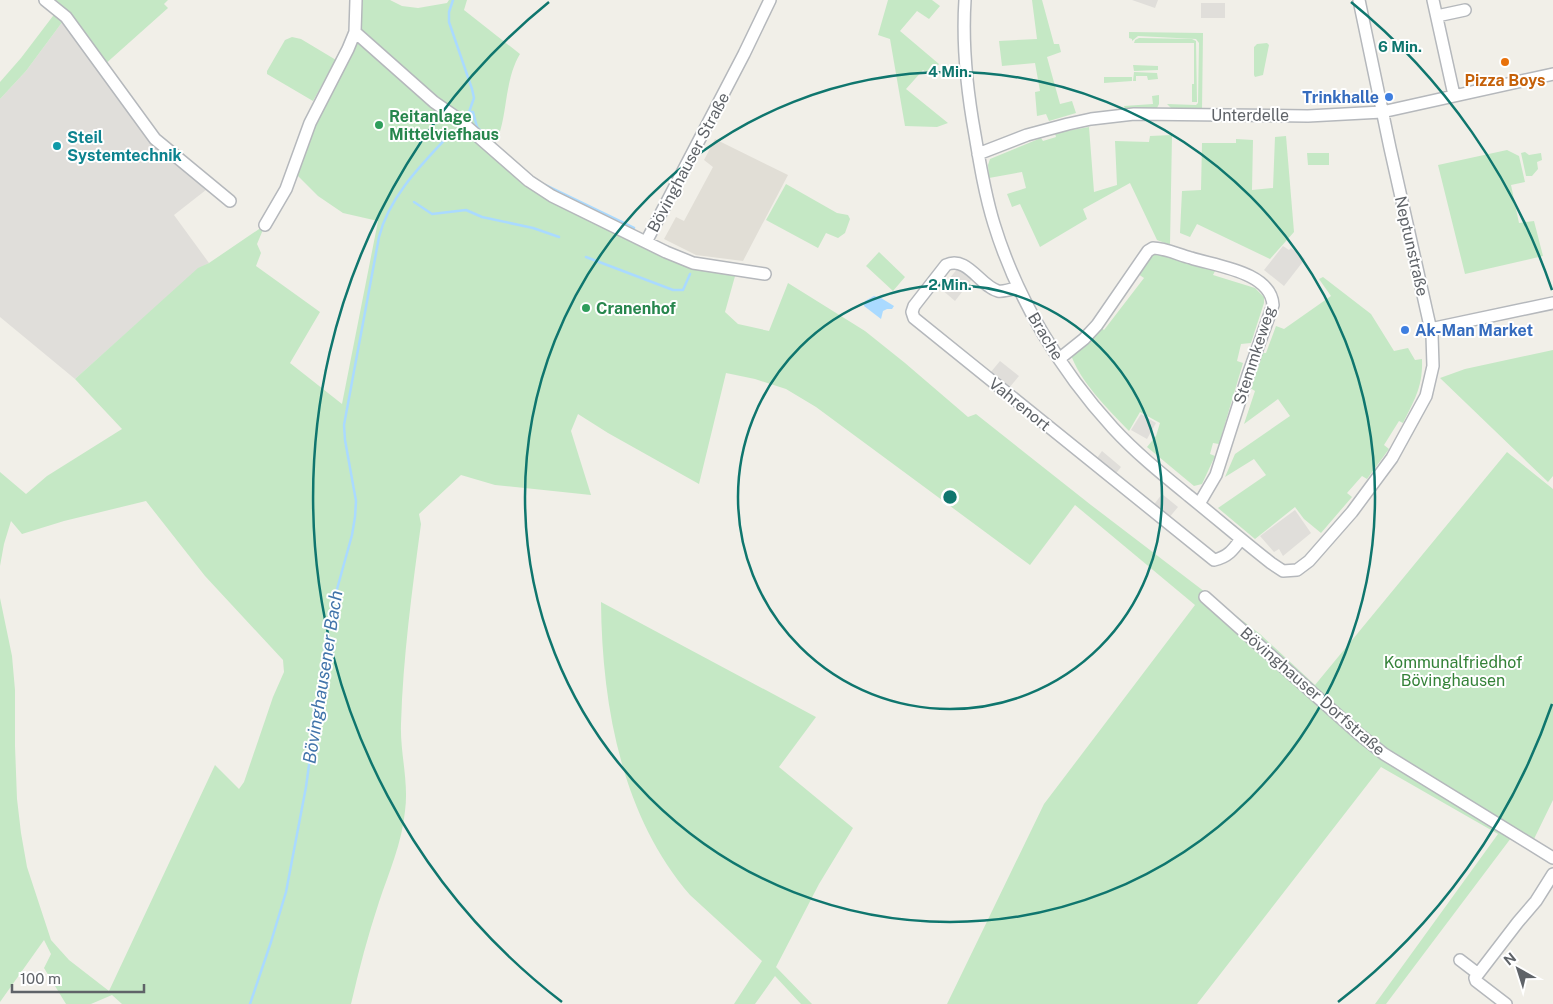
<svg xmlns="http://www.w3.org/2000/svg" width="1553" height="1004" viewBox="0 0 1553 1004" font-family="'Public Sans',sans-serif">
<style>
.industrial{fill:#e0deda}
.education{fill:#e1ded6}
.green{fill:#c5e8c5}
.water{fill:#aadaff}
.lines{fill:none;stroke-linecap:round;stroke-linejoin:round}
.stream{stroke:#aadaff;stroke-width:2.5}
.minor-casing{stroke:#b5b8bc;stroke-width:14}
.minor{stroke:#fff;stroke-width:11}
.ring{fill:none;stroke:#0f766e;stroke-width:2.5}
.food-dot{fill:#e8710a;stroke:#fff;stroke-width:2}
.shop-dot{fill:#3f7fe0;stroke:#fff;stroke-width:2}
.leisure-dot{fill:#2e9e5b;stroke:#fff;stroke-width:2}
.culture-dot{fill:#0f9aa8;stroke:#fff;stroke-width:2}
.labels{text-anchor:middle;stroke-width:4;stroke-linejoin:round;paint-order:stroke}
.food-label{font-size:16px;font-weight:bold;fill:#c56008;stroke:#fff}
.shop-label{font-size:16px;font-weight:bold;fill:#366cbe;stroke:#fff;text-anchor:end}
.street-label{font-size:16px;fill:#5f6368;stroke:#fff}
.leisure-label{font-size:16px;font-weight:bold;fill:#27864d;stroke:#fff;text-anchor:start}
.culture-label{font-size:16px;font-weight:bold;fill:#0d838f;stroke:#fff;text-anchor:start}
.park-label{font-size:16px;fill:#348238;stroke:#fff}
.water-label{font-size:18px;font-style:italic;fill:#4174aa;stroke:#fff}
.centre{fill:#0f766e;stroke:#fff;stroke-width:2.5}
.ring-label{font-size:15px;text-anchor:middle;font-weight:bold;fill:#0f766e;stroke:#fff;stroke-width:4;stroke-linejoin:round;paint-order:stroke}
</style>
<rect width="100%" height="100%" fill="#f1efe8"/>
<!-- industrial -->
<path class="industrial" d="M 1132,0 L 1158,0 L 1155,8 Z
M 1201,3 L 1225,3 L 1225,18 L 1201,18 Z
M 66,17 L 155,139 L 211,186 L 174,215 L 209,263 L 198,269 L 75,379 L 0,317 L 0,99 L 26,71 Z
M 1283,246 L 1289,250 L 1291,248 L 1305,259 L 1284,286 L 1264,270 Z
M 958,268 L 972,279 L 955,301 L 941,289 Z
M 1000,361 L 1019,376 L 1009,388 L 990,373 Z
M 1141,414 L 1156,423 L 1147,439 L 1131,430 Z
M 1102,451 L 1121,467 L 1114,476 L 1095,461 Z
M 1162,494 L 1178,507 L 1168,519 L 1152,507 Z
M 1295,510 L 1311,533 L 1283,556 L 1279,549 L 1274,552 L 1260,536 Z"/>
<!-- education -->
<path class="education" d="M 715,139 L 788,175 L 743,261 L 696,255 L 664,239 L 676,217 L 684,221 L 713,167 L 704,160 Z"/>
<!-- green -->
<path class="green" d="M 50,0 L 168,0 L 164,4 L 168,8 L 103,66 L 66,17 L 26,71 L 0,99 L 0,82 L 21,58 L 56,12 Z
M 356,0 L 390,0 L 402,6 L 418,8 L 447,3 L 449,0 L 467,0 L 464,10 L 520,54 C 502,84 509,125 492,149 L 528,181 L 666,252 L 737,269 L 725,312 L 738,324 L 769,331 L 788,283 L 865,331 L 905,363 L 968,417 L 976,414 L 1091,505 L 1260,634 L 1315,685 L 1507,452 L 1553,489 L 1553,800 L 1534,839 L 1481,807 L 1477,815 L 1511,838 L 1386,1004 L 1375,1004 L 1498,834 L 1381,767 L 1197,1004 L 947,1004 L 1044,804 L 1195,605 L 1075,505 L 1030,565 L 816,407 L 786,389 L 755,379 L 726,373 L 699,484 L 608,433 L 578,414 L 571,431 L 591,495 L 495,485 L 461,475 L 419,514 L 421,524 C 412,591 403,657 401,724 C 400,753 409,782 405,811 C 402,843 389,872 379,902 C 368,935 359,969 351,1004 L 122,1004 L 112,995 L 91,1004 L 66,1004 L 44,968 L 51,954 L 44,940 L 0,1002 L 0,598 L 12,656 L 15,690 L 15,746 L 17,799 L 21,833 L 27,867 L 51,940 L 69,960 L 109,991 L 215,765 L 239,789 L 244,782 L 273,697 L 284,672 L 283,660 L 205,576 L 146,501 L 64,521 L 22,534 L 11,521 L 4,544 L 0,566 L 0,472 L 26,494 L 47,476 L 122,429 L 75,379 L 198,268 L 209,263 L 265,225 L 257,244 L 261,253 L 256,266 L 320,312 L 290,363 L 342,404 L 378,221 L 343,213 L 318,196 L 293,171 L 348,49 Z
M 888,0 L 932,0 L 940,6 L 929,19 L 917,11 L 900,31 L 939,64 L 930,75 L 923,70 L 906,89 L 948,123 L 937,127 L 905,126 L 890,39 L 878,35 Z
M 1032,0 L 1042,0 L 1054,44 L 1059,44 L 1061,52 L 1047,57 L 1060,104 L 1072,101 L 1076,113 L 1049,121 L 1046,114 L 1037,116 L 1035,92 L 1040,91 L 1035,63 L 1002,66 L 999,41 L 1037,39 Z
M 1129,32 L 1203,33 L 1202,110 L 1171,108 L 1167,104 L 1196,105 L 1198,103 L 1199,43 L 1196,39 L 1138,36 L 1132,41 L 1132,39 L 1129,38 Z
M 292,37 L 301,39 L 336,60 L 313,101 L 267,74 L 267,71 L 285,40 Z
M 1139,38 L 1192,39 L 1196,41 L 1197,102 L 1192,102 L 1192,84 L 1194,84 L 1194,43 L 1134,43 L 1135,40 Z
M 1267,43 L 1269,45 L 1263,75 L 1255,77 L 1254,75 L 1254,47 L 1257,44 Z
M 1133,65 L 1158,66 L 1158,70 L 1134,71 Z
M 1134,72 L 1157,73 L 1158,79 L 1148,80 L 1147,76 L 1136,76 L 1136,81 L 1133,81 Z
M 1104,77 L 1132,77 L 1132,81 L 1104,83 Z
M 1159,95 L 1159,104 L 1157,108 L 1125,109 L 1124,106 L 1153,104 L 1152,96 Z
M 1089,127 L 1094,192 L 1117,185 L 1115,141 L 1149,142 L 1150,136 L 1172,135 L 1170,245 L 1157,240 L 1130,183 L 1083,209 L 1087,219 L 1040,247 L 1020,204 L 1012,207 L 1007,194 L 1026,188 L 1022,172 L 989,178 L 988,165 L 990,159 L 1041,138 L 1043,141 L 1056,137 L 1055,133 Z
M 1286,136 L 1294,232 L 1270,259 L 1197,224 L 1190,237 L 1180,233 L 1182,191 L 1201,190 L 1202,143 L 1236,143 L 1236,139 L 1253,140 L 1252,190 L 1273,188 L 1275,137 Z
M 1507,150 L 1519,156 L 1525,182 L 1511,185 L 1519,223 L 1534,221 L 1543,256 L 1465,274 L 1438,165 Z
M 1525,152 L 1529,155 L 1541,153 L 1542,160 L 1537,162 L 1538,169 L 1532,176 L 1526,176 L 1521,153 Z
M 1307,153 L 1329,153 L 1329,165 L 1308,165 Z
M 786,184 L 837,213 L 848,215 L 850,219 L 845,233 L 838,238 L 826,233 L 818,248 L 766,220 Z
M 879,252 L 905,277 L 893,291 L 866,266 Z
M 1158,252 L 1216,269 L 1213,275 L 1255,288 L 1264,297 L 1264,303 L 1251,343 L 1241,344 L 1237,361 L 1243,363 L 1219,444 L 1213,443 L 1210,454 L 1215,456 L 1202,484 L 1194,486 L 1147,447 L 1156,436 L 1160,423 L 1140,412 L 1129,431 C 1108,409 1079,381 1070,352 L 1100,327 L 1104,330 L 1144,278 L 1138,274 L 1149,256 Z
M 1323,277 L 1371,314 L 1394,351 L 1408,348 L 1415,360 L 1422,359 C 1423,386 1415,399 1403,423 L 1399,421 L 1384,445 L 1389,449 L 1367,479 L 1362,476 L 1347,493 L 1352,497 L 1321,533 L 1304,519 L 1295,507 L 1255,539 L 1218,508 L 1266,475 L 1254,459 L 1225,477 L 1235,454 L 1290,416 L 1278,399 L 1244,424 L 1255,391 L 1247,386 L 1258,353 L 1266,353 L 1276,326 L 1284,329 L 1331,296 L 1319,279 Z
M 1553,350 L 1553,476 L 1548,482 L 1440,378 L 1465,369 Z
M 601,602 L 816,717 L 779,767 L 853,828 L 819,884 L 776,967 L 812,1004 L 801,1004 L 775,976 L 755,1004 L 734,1004 L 762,961 L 690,895 C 621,815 602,704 601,602 Z"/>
<!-- water -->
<path class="water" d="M 874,296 L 881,298 L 894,306 L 892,309 L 887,309 L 883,311 L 881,319 L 864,306 L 865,301 Z"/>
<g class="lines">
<!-- stream -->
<path class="stream" d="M 453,0 L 449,12 L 449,22 L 472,89 L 474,98 L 469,112 L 473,112 L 477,127 L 489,139
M 545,185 L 634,228
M 414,202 L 432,214 L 466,210 L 482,217 L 533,228 L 559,237
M 586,257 L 673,290 L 683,290 L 690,274
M 250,1004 L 271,942 L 286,892 L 306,787 L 329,618 L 352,535 L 355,517 L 356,501 L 345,440 L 344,425 L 379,237 C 389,196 423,163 452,132"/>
<defs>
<path id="minor" d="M 45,0 L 66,17 L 155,139 L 230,201
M 965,0 C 962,45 967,91 975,135 C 980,165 985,195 994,224 C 1017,299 1060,370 1113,428 C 1136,453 1162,474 1189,496 C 1216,518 1243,541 1271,563 L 1283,571 L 1297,570 L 1309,561 L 1352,512 L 1392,458 L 1426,396 L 1433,366 L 1432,335 L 1390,148 L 1359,0
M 1433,0 L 1454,95
M 1437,16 L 1465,10
M 355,32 L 434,102 L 457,118 L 529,181 L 552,196 L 666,252 L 693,263 L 765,274
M 978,154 L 1027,135 L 1068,124 L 1091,119 L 1134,114 L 1308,116 L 1382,112 L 1553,74
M 265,225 L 286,189 L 310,123 L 348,49 L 355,32 L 356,0
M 646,242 L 744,54 L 770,0
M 1018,287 C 1012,289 1004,292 998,291 C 980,286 967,255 946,265 L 914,306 L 912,312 L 914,318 L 1214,560 C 1228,557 1233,550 1241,539
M 1430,329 L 1553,303
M 1059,359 L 1084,339 L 1097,325 L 1148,251 L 1153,248 C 1165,248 1179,255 1191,258 C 1216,266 1271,272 1273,305 L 1249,372 L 1216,475 L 1199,504
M 1205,597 L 1360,735 L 1384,754 L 1553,858
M 1460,960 L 1477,973
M 1506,1004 L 1476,981 L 1475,978 L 1518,922 L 1536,901 L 1553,874"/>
</defs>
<!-- minor casing -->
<use href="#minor" class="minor-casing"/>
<!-- minor -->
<use href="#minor" class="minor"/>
</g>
<!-- distance rings -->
<g class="ring">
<circle cx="950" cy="497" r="212"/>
<circle cx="950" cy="497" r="425"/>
<path d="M1552 704A637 637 0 0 1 1338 1002M562 1002A637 637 0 0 1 549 2M1351 2A637 637 0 0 1 1552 290"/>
</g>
<!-- markers -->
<circle class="food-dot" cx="1505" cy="62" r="5"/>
<g class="shop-dot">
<circle cx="1389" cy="97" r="5"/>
<circle cx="1405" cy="330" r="5"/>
</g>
<g class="leisure-dot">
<circle cx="379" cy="125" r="5"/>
<circle cx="586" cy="308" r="5"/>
</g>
<circle class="culture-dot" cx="57" cy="146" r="5"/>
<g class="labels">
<!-- food labels -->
<g class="food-label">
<text x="1505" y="86">Pizza Boys</text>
</g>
<!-- shop labels -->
<g class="shop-label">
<text x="1379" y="103">Trinkhalle</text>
<text x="1415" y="336" text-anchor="start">Ak-Man Market</text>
</g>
<!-- street labels -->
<g class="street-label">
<text x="1250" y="121">Unterdelle</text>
<text transform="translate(688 162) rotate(-62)" y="6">Bövinghauser Straße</text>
<text transform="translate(1412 246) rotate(77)" y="6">Neptunstraße</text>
<text transform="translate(1046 336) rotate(59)" y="6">Brache</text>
<text transform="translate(1254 355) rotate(-72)" y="6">Stemmkeweg</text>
<text transform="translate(1020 404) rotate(39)" y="6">Vahrenort</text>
<text transform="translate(1313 691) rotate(41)" y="6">Bövinghauser Dorfstraße</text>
</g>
<!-- leisure labels -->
<g class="leisure-label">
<text x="389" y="122">Reitanlage<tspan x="389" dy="18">Mittelviefhaus</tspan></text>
<text x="596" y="314">Cranenhof</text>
</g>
<!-- culture labels -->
<g class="culture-label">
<text x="67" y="143">Steil<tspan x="67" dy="18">Systemtechnik</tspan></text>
</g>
<!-- park labels -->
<g class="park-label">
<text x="1453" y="668">Kommunalfriedhof<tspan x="1453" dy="18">Bövinghausen</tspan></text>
</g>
<!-- water labels -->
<g class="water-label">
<text transform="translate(323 677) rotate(-81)" y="6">Bövinghausener Bach</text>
</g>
</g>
<circle cx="950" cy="497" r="8" class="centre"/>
<g class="ring-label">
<text x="1400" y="52">6 Min.</text>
<text x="950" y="77">4 Min.</text>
<text x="950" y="290">2 Min.</text>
</g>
<!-- north arrow -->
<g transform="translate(1518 969) rotate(321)" stroke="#ffffff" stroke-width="4" paint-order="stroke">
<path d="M0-4L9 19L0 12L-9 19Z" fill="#5f6368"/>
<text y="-8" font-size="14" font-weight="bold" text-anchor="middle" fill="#5f6368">N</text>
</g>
<!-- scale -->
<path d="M12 984v8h132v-8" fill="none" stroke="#5f6368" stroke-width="2.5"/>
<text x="20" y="984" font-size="15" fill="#5f6368" stroke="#ffffff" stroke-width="4" paint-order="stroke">100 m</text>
</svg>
